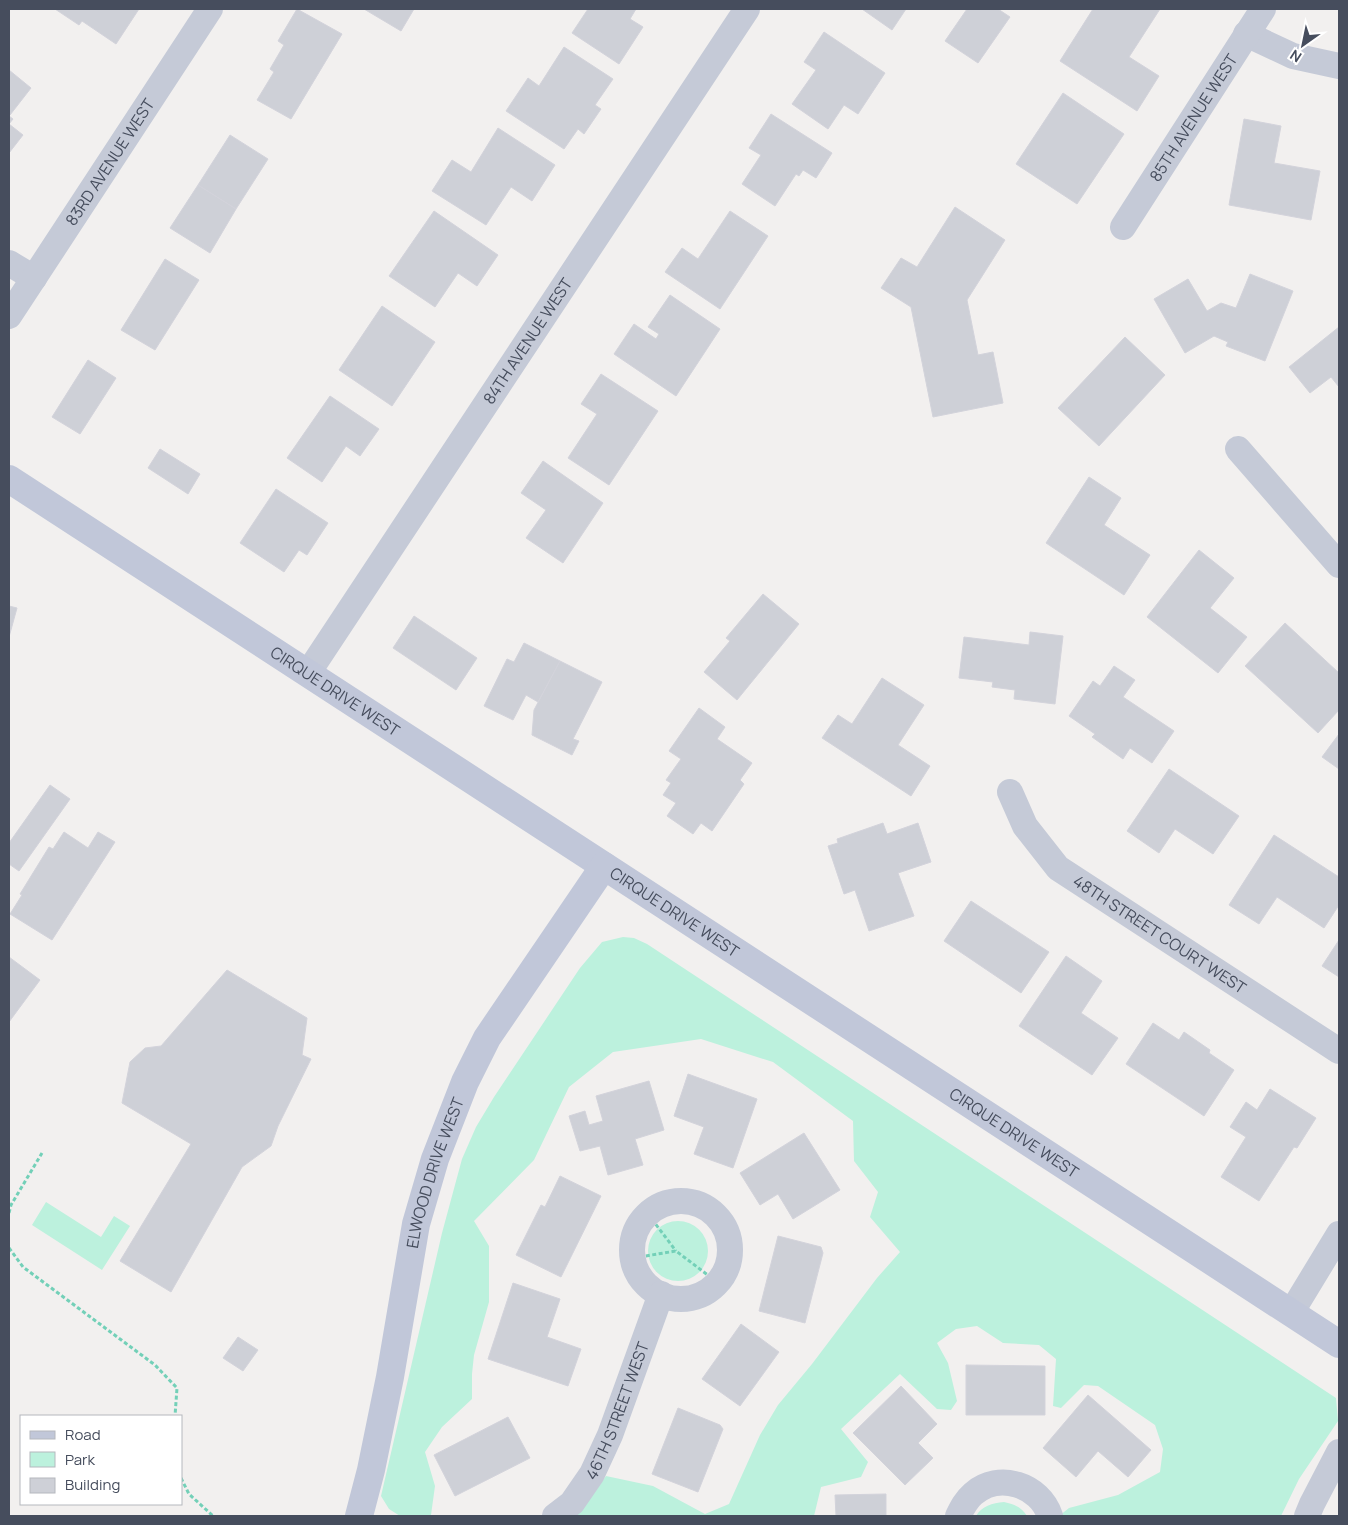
<svg xmlns="http://www.w3.org/2000/svg" width="1348" height="1525" viewBox="0 0 1348 1525" font-family="Manrope,sans-serif">
<style>
.green{fill:#bcf1dd}
.building{fill:#ced0d7;stroke:#d3d3db}
.lines{fill:none;stroke-linecap:round;stroke-linejoin:round}
.path{stroke:#73d0b8;stroke-width:3;stroke-dasharray:4 2.5;stroke-linecap:butt}
.street{stroke:#c5cad7;stroke-width:26}
.secondary{stroke:#c1c7d9;stroke-width:28}
.labels{text-anchor:middle;stroke-width:4;stroke-linejoin:round;paint-order:stroke}
.street-label{font-size:16px;fill:#464d5d;stroke:#fff}
</style>
<rect width="100%" height="100%" fill="#f2f0ef"/>
<!-- green -->
<path class="green" d="M 623,937 L 634,938 L 647,944 L 1336,1398 L 1338,1421 L 1299,1479 L 1281,1516 L 1059,1516 L 1069,1508 L 1118,1495 L 1160,1472 L 1163,1449 L 1155,1425 L 1098,1386 L 1084,1385 L 1061,1408 L 1053,1406 L 1056,1359 L 1039,1345 L 1003,1343 L 977,1326 L 956,1329 L 937,1343 L 948,1363 L 957,1401 L 951,1410 L 937,1409 L 900,1374 L 841,1429 L 868,1462 L 861,1477 L 821,1487 L 814,1516 L 573,1516 L 589,1500 L 606,1476 L 653,1486 L 705,1514 L 729,1504 L 760,1435 L 778,1405 L 812,1364 L 877,1278 L 900,1252 L 870,1217 L 878,1192 L 854,1161 L 853,1121 L 773,1062 L 701,1039 L 613,1052 L 569,1087 L 534,1160 L 474,1221 L 489,1246 L 489,1302 L 474,1355 L 472,1374 L 472,1399 L 442,1427 L 425,1452 L 435,1486 L 431,1515 L 400,1516 L 389,1509 L 381,1496 L 442,1233 L 462,1159 L 476,1127 L 494,1097 L 580,968 L 602,942 Z
M 46,1202 L 101,1237 L 114,1216 L 130,1226 L 102,1270 L 32,1225 Z
M648 1251a30 30 0 1 1 60 0a30 30 0 1 1-60 0Z
M 1004,1502 C 1014,1504 1021,1507 1027,1516 L 976,1516 C 982,1506 992,1503 1004,1502 Z"/>
<!-- building -->
<path class="building" d="M 55,9 L 139,9 L 116,44 L 82,21 L 79,25 Z
M 297,9 L 342,34 L 291,119 L 257,100 L 274,72 L 270,69 L 284,45 L 278,41 Z
M 364,9 L 414,9 L 401,31 Z
M 588,9 L 636,9 L 630,19 L 643,27 L 619,64 L 572,33 Z
M 862,9 L 906,9 L 892,30 Z
M 967,9 L 998,9 L 1010,17 L 978,63 L 945,41 Z
M 1093,9 L 1160,9 L 1129,57 L 1159,76 L 1137,111 L 1060,61 Z
M 824,32 L 885,73 L 858,114 L 844,105 L 828,129 L 792,104 L 816,70 L 804,62 Z
M 564,47 L 613,79 L 595,105 L 601,109 L 584,134 L 578,129 L 564,149 L 506,111 L 528,78 L 539,86 Z
M 9,70 L 31,88 L 10,115 L 9,114 Z
M 1063,93 L 1124,134 L 1077,204 L 1016,164 Z
M 771,114 L 832,153 L 816,178 L 803,170 L 799,176 L 796,174 L 775,206 L 742,184 L 761,155 L 749,148 Z
M 9,116 L 13,119 L 9,124 L 23,135 L 9,153 Z
M 1244,119 L 1281,126 L 1274,163 L 1320,171 L 1311,220 L 1229,205 Z
M 498,128 L 555,165 L 532,201 L 511,187 L 486,225 L 432,191 L 452,160 L 471,172 Z
M 230,135 L 268,159 L 236,209 L 198,185 Z
M 198,185 L 236,209 L 210,253 L 170,228 Z
M 955,207 L 1005,240 L 967,300 L 978,355 L 993,352 L 1003,403 L 933,417 L 911,307 L 881,288 L 901,258 L 917,267 Z
M 434,211 L 498,255 L 477,286 L 458,273 L 435,307 L 389,276 Z
M 730,211 L 768,236 L 720,309 L 665,272 L 682,248 L 698,259 Z
M 165,259 L 199,280 L 155,350 L 121,330 Z
M 1250,274 L 1293,291 L 1265,361 L 1226,346 L 1228,342 L 1214,336 L 1185,353 L 1154,299 L 1188,279 L 1207,311 L 1221,303 L 1236,308 Z
M 670,295 L 720,329 L 676,396 L 614,354 L 634,324 L 656,339 L 659,334 L 648,327 Z
M 382,306 L 435,342 L 392,406 L 339,370 Z
M 1339,327 L 1339,387 L 1331,377 L 1310,393 L 1289,367 Z
M 1125,337 L 1165,375 L 1099,446 L 1058,408 Z
M 88,360 L 116,378 L 80,434 L 52,417 Z
M 601,374 L 658,411 L 609,485 L 568,458 L 597,414 L 581,404 Z
M 330,396 L 379,429 L 360,456 L 346,446 L 322,482 L 287,458 Z
M 160,449 L 200,474 L 188,494 L 148,468 Z
M 543,461 L 603,503 L 563,563 L 526,538 L 546,510 L 521,493 Z
M 1089,477 L 1121,498 L 1104,525 L 1150,555 L 1124,595 L 1046,543 Z
M 276,489 L 328,523 L 307,555 L 299,550 L 284,572 L 240,543 Z
M 1199,550 L 1234,578 L 1210,608 L 1247,637 L 1218,673 L 1147,617 Z
M 763,594 L 799,624 L 737,700 L 704,672 L 730,641 L 726,638 Z
M 9,606 L 17,608 L 9,637 Z
M 414,616 L 477,658 L 456,690 L 393,648 Z
M 1285,623 L 1339,673 L 1339,710 L 1318,733 L 1245,666 Z
M 1030,632 L 1063,636 L 1055,704 L 1014,699 L 1015,690 L 992,687 L 993,682 L 959,678 L 964,637 L 1029,645 Z
M 524,643 L 560,661 L 538,702 L 526,695 L 513,720 L 484,706 L 507,659 L 514,662 Z
M 560,661 L 602,682 L 573,739 L 579,741 L 572,755 L 532,735 L 534,710 Z
M 1114,666 L 1135,680 L 1123,697 L 1174,731 L 1152,763 L 1130,748 L 1123,759 L 1092,737 L 1095,734 L 1069,716 L 1093,681 L 1100,686 Z
M 882,678 L 924,705 L 898,745 L 930,766 L 911,796 L 822,738 L 838,715 L 852,724 Z
M 699,708 L 725,727 L 717,739 L 752,763 L 740,780 L 744,784 L 712,831 L 701,823 L 693,834 L 667,816 L 676,803 L 663,795 L 671,783 L 666,780 L 681,759 L 669,751 Z
M 1339,734 L 1339,769 L 1322,757 Z
M 1169,769 L 1239,816 L 1213,854 L 1175,829 L 1159,853 L 1127,831 Z
M 50,785 L 70,799 L 19,871 L 9,864 L 9,843 Z
M 883,823 L 887,834 L 918,823 L 931,862 L 898,873 L 914,916 L 869,931 L 855,890 L 844,894 L 828,846 L 838,843 L 837,839 Z
M 64,832 L 88,848 L 98,832 L 115,842 L 52,940 L 10,914 L 22,895 L 20,894 L 49,847 L 53,849 Z
M 1274,835 L 1339,877 L 1339,905 L 1324,928 L 1277,897 L 1259,924 L 1229,905 Z
M 971,901 L 1049,952 L 1021,993 L 944,941 Z
M 1339,940 L 1339,977 L 1322,966 Z
M 1066,956 L 1102,981 L 1081,1013 L 1118,1038 L 1092,1075 L 1019,1026 Z
M 9,957 L 40,980 L 9,1022 Z
M 227,970 L 307,1018 L 302,1055 L 311,1059 L 278,1126 L 271,1146 L 242,1167 L 171,1292 L 120,1261 L 191,1144 L 122,1103 L 130,1062 L 145,1048 L 161,1046 Z
M 1153,1023 L 1179,1040 L 1184,1032 L 1210,1050 L 1209,1053 L 1234,1070 L 1204,1116 L 1126,1064 Z
M 688,1074 L 757,1099 L 733,1168 L 694,1154 L 704,1127 L 674,1116 Z
M 649,1081 L 664,1130 L 635,1139 L 643,1165 L 608,1175 L 600,1146 L 580,1151 L 569,1116 L 585,1111 L 589,1125 L 603,1121 L 596,1096 Z
M 1270,1089 L 1316,1118 L 1297,1148 L 1294,1147 L 1259,1201 L 1221,1177 L 1246,1137 L 1230,1127 L 1246,1102 L 1257,1110 Z
M 804,1133 L 840,1190 L 793,1219 L 778,1194 L 760,1205 L 740,1173 Z
M 560,1176 L 601,1196 L 561,1277 L 516,1255 L 541,1205 L 545,1207 Z
M 778,1236 L 821,1247 L 823,1253 L 805,1323 L 759,1311 Z
M 513,1283 L 560,1299 L 547,1337 L 581,1349 L 568,1386 L 488,1359 Z
M 741,1324 L 779,1352 L 740,1406 L 702,1379 Z
M 238,1337 L 258,1350 L 243,1371 L 223,1358 Z
M 966,1365 L 1045,1366 L 1045,1415 L 966,1415 Z
M 901,1386 L 937,1424 L 918,1443 L 933,1458 L 905,1485 L 853,1433 Z
M 1088,1395 L 1151,1450 L 1128,1477 L 1098,1451 L 1076,1477 L 1043,1448 Z
M 678,1408 L 720,1425 L 723,1429 L 698,1492 L 652,1474 Z
M 508,1417 L 530,1458 L 455,1496 L 434,1455 Z
M 886,1494 L 886,1516 L 836,1516 L 835,1495 Z"/>
<g class="lines">
<!-- path -->
<path class="path" d="M 9,1213 L 11,1205 L 42,1153
M 648,1214 L 676,1251
M 9,1248 L 23,1267 L 155,1365 L 177,1388 L 175,1416
M 633,1258 L 676,1251 L 717,1282
M 181,1478 L 189,1494 L 213,1516"/>
<!-- street -->
<g class="street">
<path d="M 1246,34 L 1293,56 L 1339,66"/>
<path id="s1" d="M 1123,227 L 1263,9"/>
<path d="M 9,263 L 34,278"/>
<path id="s2" d="M 9,316 L 210,9"/>
<path d="M 1238,449 L 1339,565"/>
<path id="s3" d="M 308,673 L 747,9"/>
<path id="s4" d="M 1010,792 L 1025,826 L 1058,868 L 1339,1051"/>
<circle cx="681" cy="1250" r="49"/>
<path d="M 1291,1313 L 1339,1234"/>
<path id="s5" d="M 555,1516 L 572,1503 L 592,1474 L 610,1435 L 661,1294"/>
<path d="M 958,1516 C 962,1508 966,1500 973,1494 C 999,1471 1040,1485 1050,1516"/>
<path d="M 1307,1516 L 1312,1504 L 1339,1452"/>
</g>
<!-- secondary -->
<g class="secondary">
<path id="s6" d="M 9,479 L 1339,1344"/>
<path id="s7" d="M 359,1516 L 371,1470 L 390,1377 L 416,1224 L 435,1159 L 465,1082 L 487,1038 L 604,866"/>
</g>
</g>
<g class="labels">
<!-- street labels -->
<g class="street-label">
<text dy="6" stroke="none"><textPath href="#s1" startOffset="130">85TH AVENUE WEST</textPath></text>
<text dy="6" stroke="none"><textPath href="#s2" startOffset="184">83RD AVENUE WEST</textPath></text>
<text dy="6" stroke="none"><textPath href="#s3" startOffset="398">84TH AVENUE WEST</textPath></text>
<text dy="6" stroke="none"><textPath href="#s6" startOffset="389">CIRQUE DRIVE WEST</textPath></text>
<text dy="6" stroke="none"><textPath href="#s6" startOffset="794">CIRQUE DRIVE WEST</textPath></text>
<text dy="6" stroke="none"><textPath href="#s4" startOffset="212">48TH STREET COURT WEST</textPath></text>
<text dy="6" stroke="none"><textPath href="#s6" startOffset="1199">CIRQUE DRIVE WEST</textPath></text>
<text dy="6" stroke="none"><textPath href="#s7" startOffset="352">ELWOOD DRIVE WEST</textPath></text>
<text dy="6" stroke="none"><textPath href="#s5" startOffset="125">46TH STREET WEST</textPath></text>
</g>
</g>
<!-- border -->
<rect width="1348" height="1525" fill="none" stroke="#464d5d" stroke-width="20"/>
<!-- legend -->
<rect x="20" y="1415" width="162" height="90" fill="#ffffff" stroke="#b5b8be"/>
<rect x="30" y="1431" width="25" height="8" fill="#c1c7d9" stroke="#b5b8be"/>
<text x="65" y="1440" font-size="15" fill="#464d5d">Road</text>
<rect x="30" y="1452" width="25" height="15" fill="#bcf1dd" stroke="#b5b8be"/>
<text x="65" y="1465" font-size="15" fill="#464d5d">Park</text>
<rect x="30" y="1478" width="25" height="15" fill="#ced0d7" stroke="#b5b8be"/>
<text x="65" y="1490" font-size="15" fill="#464d5d">Building</text>
<!-- north arrow -->
<g transform="translate(1303 45) rotate(213)" stroke="#ffffff" stroke-width="4" paint-order="stroke">
<path d="M0-4L9 19L0 12L-9 19Z" fill="#464d5d"/>
<text y="-8" font-size="14" font-weight="bold" text-anchor="middle" fill="#464d5d">N</text>
</g>
</svg>
